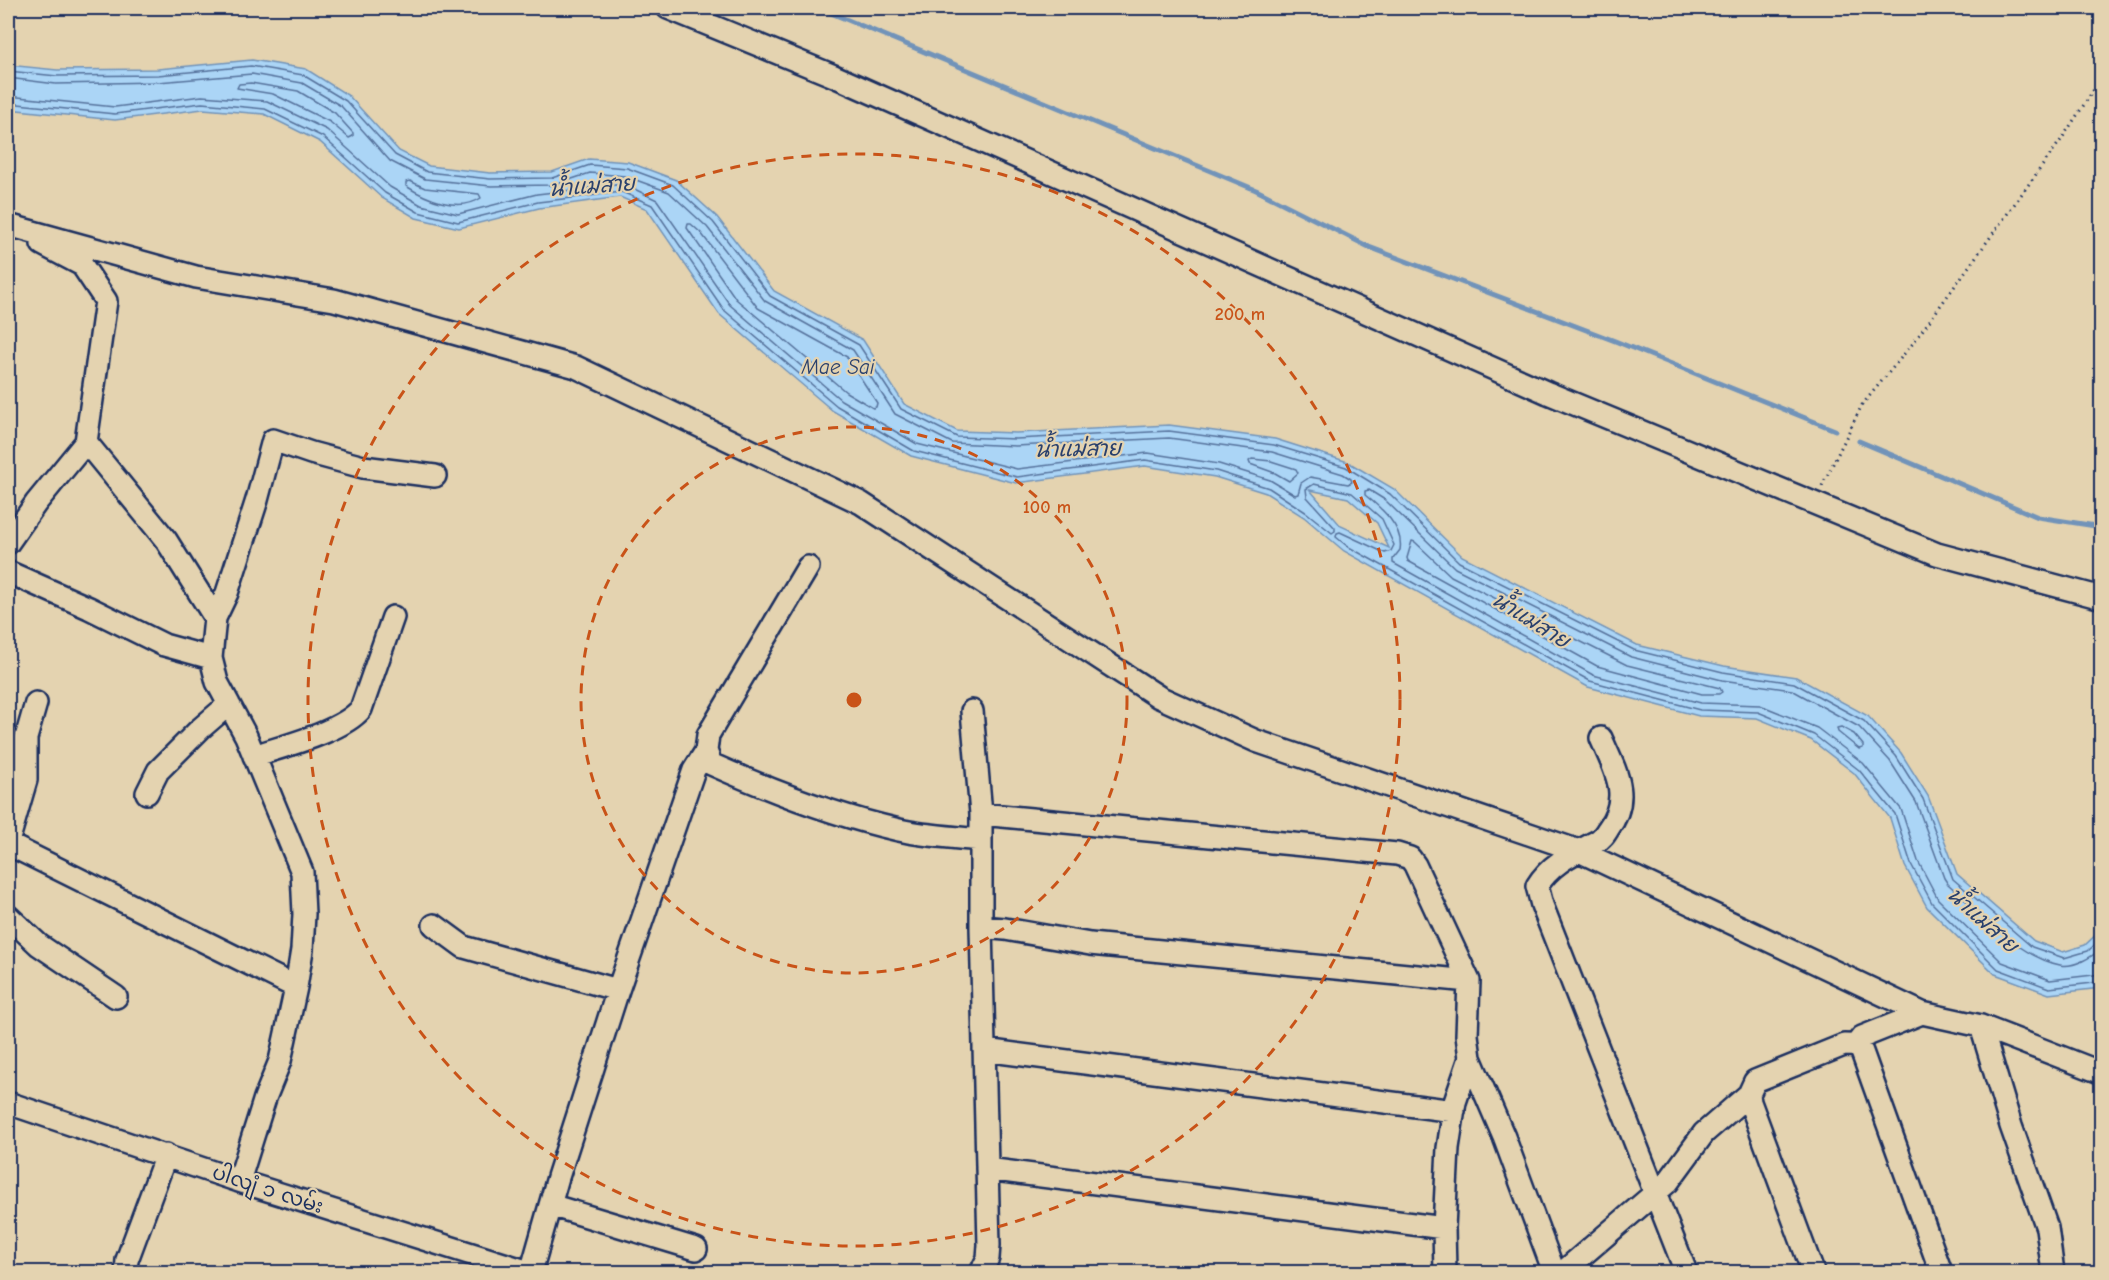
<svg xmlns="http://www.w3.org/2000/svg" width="2109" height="1280" viewBox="0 0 2109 1280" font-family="'Comic Neue','Noto Sans Myanmar','Playpen Sans Thai',sans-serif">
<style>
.water{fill:#abd5f6;stroke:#7193b9;stroke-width:1.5;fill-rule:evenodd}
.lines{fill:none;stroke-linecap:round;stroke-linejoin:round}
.shore{stroke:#55719b;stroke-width:1.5}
.stream{stroke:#7193b9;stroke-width:5}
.minor-casing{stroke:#1b2f5e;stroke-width:26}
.path{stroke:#1b2f5e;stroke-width:3;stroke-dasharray:1.5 4.5;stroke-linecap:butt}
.minor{stroke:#e4d3b0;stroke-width:21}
.ring{fill:none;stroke:#c95318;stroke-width:3;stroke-dasharray:10 8}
.labels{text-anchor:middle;stroke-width:4.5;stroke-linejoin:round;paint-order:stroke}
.street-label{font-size:20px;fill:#1b2f5e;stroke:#e4d3b0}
.water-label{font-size:21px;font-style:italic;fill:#29406d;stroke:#e4d3b0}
.centre{fill:#c95318;stroke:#e4d3b0;stroke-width:3}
.ring-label{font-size:18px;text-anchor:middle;font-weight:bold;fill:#c95318;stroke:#e4d3b0;stroke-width:4.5;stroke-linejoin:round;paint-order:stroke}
</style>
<rect width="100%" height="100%" fill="#e4d3b0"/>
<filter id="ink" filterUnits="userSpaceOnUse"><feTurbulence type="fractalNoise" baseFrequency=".0167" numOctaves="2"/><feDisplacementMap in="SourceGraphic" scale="12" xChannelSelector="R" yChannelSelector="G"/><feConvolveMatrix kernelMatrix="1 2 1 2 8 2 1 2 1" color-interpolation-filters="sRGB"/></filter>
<g filter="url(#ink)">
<!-- water -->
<path class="water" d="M 252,60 L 306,69 L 349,96 L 399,151 L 429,166 L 490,173 L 552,172 L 589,159 L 628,162 L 676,180 L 717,217 L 774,291 L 863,340 L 904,404 L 957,431 L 1016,433 L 1169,425 L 1275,439 L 1348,462 L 1394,489 L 1462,556 L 1637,645 L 1724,666 L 1796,677 L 1868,716 L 1901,753 L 1928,796 L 1957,874 L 2034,941 L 2063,952 L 2085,945 L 2101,930 L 2101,988 L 2049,994 L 1995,974 L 1927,907 L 1905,866 L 1890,818 L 1854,773 L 1811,740 L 1757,718 L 1699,716 L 1588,687 L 1344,551 L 1304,517 L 1266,493 L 1215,477 L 1145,466 L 1016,483 L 911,456 L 833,411 L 719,314 L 647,209 L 620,197 L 539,208 L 459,228 L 416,218 L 382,198 L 320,142 L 264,114 L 203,109 L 115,120 L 8,109 L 8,65 L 57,70 L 158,69 ZM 1310,490 L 1348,498 L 1377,523 L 1389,548 L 1341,526 Z"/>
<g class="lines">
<!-- shore -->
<path class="shore" d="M 8,71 L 57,76 L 158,75 L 251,66 L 303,75 L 346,101 L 395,155 L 427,172 L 490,179 L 552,178 L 590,165 L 627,168 L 673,185 L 713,222 L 770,296 L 859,345 L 901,409 L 957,437 L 1016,439 L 1169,431 L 1274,445 L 1346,467 L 1390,494 L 1459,562 L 1634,650 L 1723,672 L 1794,683 L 1864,721 L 1896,756 L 1923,799 L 1953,879 L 2032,947 L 2064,958 L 2088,951 L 2102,938
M 8,78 L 56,84 L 158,82 L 252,74 L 302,83 L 341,106 L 390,161 L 425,179 L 491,186 L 554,185 L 590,173 L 625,176 L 669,192 L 707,227 L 765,301 L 853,350 L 895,414 L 952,443 L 1016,446 L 1169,438 L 1272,452 L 1343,474 L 1351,479 L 1352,482 L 1348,484 L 1310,477 L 1301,483 L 1298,494 L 1295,495 L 1270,480 L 1219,464 L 1148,453 L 1017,469 L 917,444 L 841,400 L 730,305 L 657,200 L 624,184 L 537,194 L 458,214 L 421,205 L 390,187 L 327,130 L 267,101 L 202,96 L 115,107 L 8,96
M 251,83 L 298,91 L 335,113 L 353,133 L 353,136 L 349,138 L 330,122 L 273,94 L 237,88 L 239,84 Z
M 8,103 L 115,114 L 202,103 L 265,109 L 323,137 L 385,193 L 418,212 L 458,222 L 538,202 L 622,192 L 652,205 L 724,310 L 837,406 L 914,451 L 1017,477 L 1145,460 L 1216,471 L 1269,488 L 1307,513 L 1332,533 L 1335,531 L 1335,528 L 1307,497 L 1306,489 L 1314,484 L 1352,493 L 1382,519 L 1394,545 L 1391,551 L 1385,553 L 1340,532 L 1337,533 L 1336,537 L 1347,546 L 1590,681 L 1700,710 L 1758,712 L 1814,735 L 1859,770 L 1895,814 L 1911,864 L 1932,903 L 1998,969 L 2049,988 L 2102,982
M 410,181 L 425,188 L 479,194 L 481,198 C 459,213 426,199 406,186 L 406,182 Z
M 688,224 L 691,224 L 701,233 L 758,308 L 847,357 L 877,403 L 876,407 L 873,408 L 846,392 L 736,299 L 687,228 Z
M 1252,459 L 1271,461 L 1296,469 L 1298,473 L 1289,481 L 1275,473 L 1250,464 L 1249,461 Z
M 1412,541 L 1415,542 L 1451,576 L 1627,665 L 1720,688 L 1722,692 L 1719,694 L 1702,694 L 1597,666 L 1408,561 L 1407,558 Z
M 1841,727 L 1854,734 L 1863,745 L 1863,748 L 1859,749 L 1838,732 L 1837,728 Z
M 2102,948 C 2092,957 2074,968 2060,965 C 2020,958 1978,911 1948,884 L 1944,878 L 1916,802 L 1890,761 L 1859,727 L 1792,690 L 1722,680 L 1631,657 L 1455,568 L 1385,500 L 1369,490 L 1365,491 L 1365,495 C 1381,508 1404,527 1400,550 L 1393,559 L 1393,563 L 1593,675 L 1701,703 L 1760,705 L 1817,728 L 1863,763 L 1901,809 L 1918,861 L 1938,899 L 2002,962 L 2050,980 L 2102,974"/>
<!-- stream -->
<path class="stream" d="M 819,8 L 1256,190 L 1369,247 L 1615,341 L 1835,430
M 1859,441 L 2038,517 L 2102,527"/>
<defs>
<path id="minor" d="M 668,8 L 834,76 L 1548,393 L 1937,554 L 2102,598
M 8,225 L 196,277 L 334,300 L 576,367 L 861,503 L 1159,697 L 1256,741 L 1579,851 L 1922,1013
M 42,244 L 82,265 L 106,301 L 86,442 L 166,540 L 215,618
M 8,543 L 36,503 L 86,442
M 808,567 L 708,735 L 706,751 L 711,764 C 769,790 837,816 899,830 C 925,836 954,837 981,840
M 8,572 L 89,608 L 164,645 L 211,658
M 972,711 L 981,814 L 981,927 L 989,1245 L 988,1258 L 981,1272
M 1601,738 C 1615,770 1632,797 1608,829 C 1605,834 1602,839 1596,842 C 1573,854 1551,863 1537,886 L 1542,905 L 1686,1272
M 254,756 C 283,746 342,732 361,709 L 393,617
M 147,793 L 158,771 L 200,729 L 229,704
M 981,814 L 1397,854 L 1410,858 L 1415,865 L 1469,981 L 1467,1035 L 1470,1058 L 1455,1102 L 1448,1148 L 1444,1228 L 1445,1272
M 8,842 L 26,780 L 26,738 L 36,703
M 8,844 L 296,987
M 8,916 L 39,945 L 116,997
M 434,925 L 464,947 L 618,990
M 981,927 L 1005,929 L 1090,944 L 1469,981
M 1981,1026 L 2011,1126 L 2047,1228 L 2053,1272
M 1855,1046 L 1862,1037 L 1922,1013 L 1981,1026 L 2102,1073
M 984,1050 L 1454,1111
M 1470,1058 L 1504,1137 L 1554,1272
M 8,1103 L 239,1181 L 529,1272
M 987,1169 L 1444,1228
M 239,1181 L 265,1098 L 280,1061 L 296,987 L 302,950 L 304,914 L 302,872 L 246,736 L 217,682 L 211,658 L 215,618 L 227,593 L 257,500 L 273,440 L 311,453 L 363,467 L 435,476
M 550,1205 L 696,1249
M 126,1272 L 127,1260 L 166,1155
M 531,1272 L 558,1177 L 618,990 L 694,770 L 706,751
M 1563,1272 L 1668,1182 L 1704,1133 L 1749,1094
M 1813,1272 L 1750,1102 L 1749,1094 L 1755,1081 L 1844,1045 C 1852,1045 1858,1045 1862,1052 L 1941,1272"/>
</defs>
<!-- minor casing -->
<use href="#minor" class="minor-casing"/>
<!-- path -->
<path class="path" d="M 1822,486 L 1862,405 L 1914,342 L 2061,140 L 2102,77"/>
<!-- minor -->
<use href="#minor" class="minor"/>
</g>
</g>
<!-- distance rings -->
<g class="ring">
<circle cx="854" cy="700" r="273"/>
<circle cx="854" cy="700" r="546"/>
</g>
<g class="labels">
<!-- street labels -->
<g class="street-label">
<text transform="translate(268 1189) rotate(18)" y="7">ပါလျံ ၁ လမ်း</text>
</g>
<!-- water labels -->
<g class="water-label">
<text transform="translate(592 186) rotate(-4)" y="7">น้ำแม่สาย</text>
<text x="838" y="374">Mae Sai</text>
<text transform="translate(1078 449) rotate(-1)" y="7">น้ำแม่สาย</text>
<text transform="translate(1531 620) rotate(32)" y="7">น้ำแม่สาย</text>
<text transform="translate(1983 920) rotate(42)" y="7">น้ำแม่สาย</text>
</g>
</g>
<circle cx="854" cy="700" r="9" class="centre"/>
<g class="ring-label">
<text x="1240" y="320">200 m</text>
<text x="1047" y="513">100 m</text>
</g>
<!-- margin -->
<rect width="2109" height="1280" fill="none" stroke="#e4d3b0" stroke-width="30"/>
<rect x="15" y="15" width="2079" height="1250" fill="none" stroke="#1b2f5e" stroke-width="2" filter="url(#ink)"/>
</svg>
